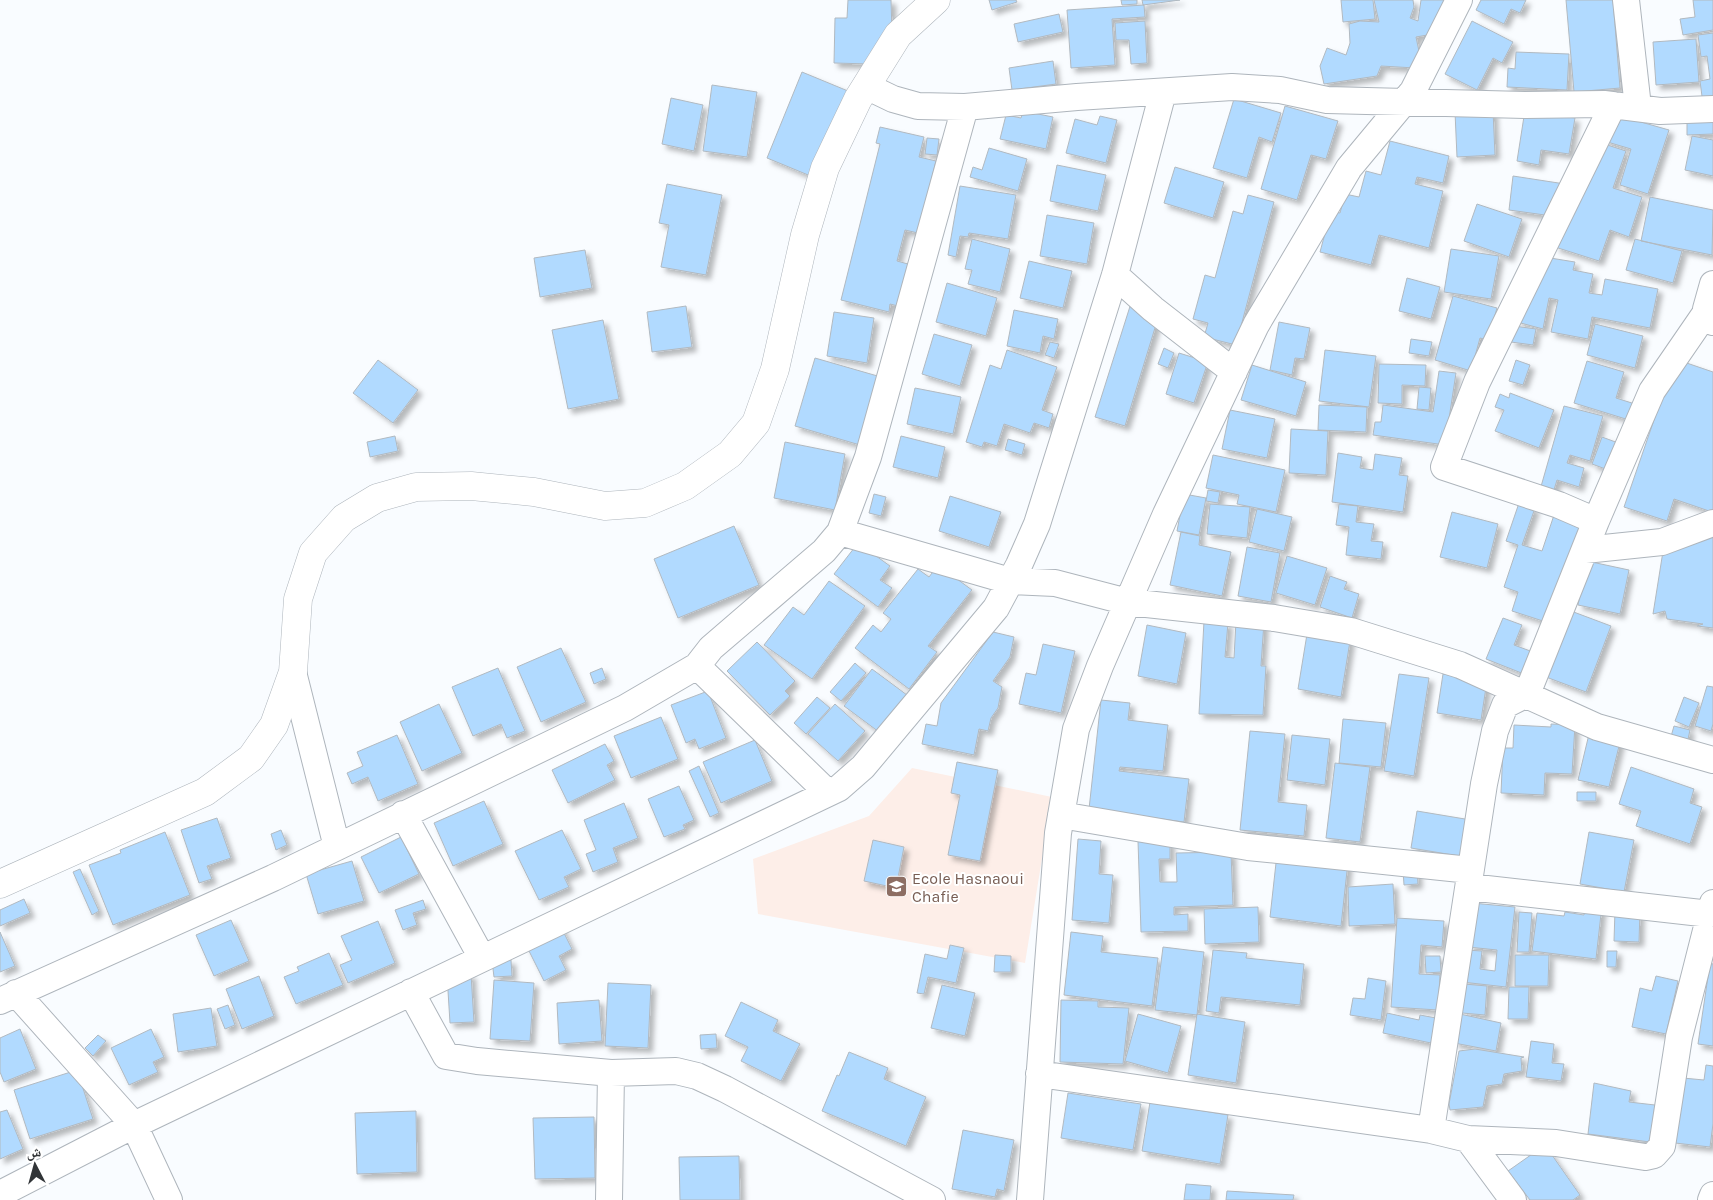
<svg xmlns="http://www.w3.org/2000/svg" width="1713" height="1200" viewBox="0 0 1713 1200" font-family="Karla,'Noto Naskh Arabic',sans-serif">
<style>
.education{fill:#fdeee8}
.building{fill:#b1daff;stroke:#b1b9c0;filter:url(#shadow)}
.lines{fill:none;stroke-linecap:round;stroke-linejoin:round}
.minor-casing{stroke:#aeb5bc;stroke-width:28}
.tertiary-casing{stroke:#aeb5bc;stroke-width:29}
.minor{stroke:#fff;stroke-width:26}
.tertiary{stroke:#fff;stroke-width:28}
.labels{text-anchor:middle;stroke-width:4;stroke-linejoin:round;paint-order:stroke}
.education-label{font-size:16px;fill:#785e54;stroke:#fff;text-anchor:start}
</style>
<defs>
<filter id="shadow"><feDropShadow dx="4.5" dy="4.5" stdDeviation="2.5" flood-color="#0004"/></filter>
</defs>
<rect width="100%" height="100%" fill="#f9fcff"/>
<!-- education -->
<path class="education" d="M 912,768 L 1052,797 L 1025,963 L 758,914 L 753,859 L 869,816 Z"/>
<!-- building -->
<path class="building" d="M 848,0 L 891,0 L 892,32 L 870,64 L 834,63 L 835,18 L 847,18 Z
M 989,0 L 1016,0 L 1017,2 L 992,10 Z
M 1121,0 L 1137,0 L 1137,4 L 1122,5 Z
M 1142,0 L 1180,0 L 1143,5 Z
M 1341,0 L 1373,0 L 1375,19 L 1343,22 Z
M 1374,0 L 1413,0 L 1414,7 L 1410,18 L 1418,21 L 1421,0 L 1447,0 L 1433,34 L 1416,37 L 1420,56 L 1415,68 L 1381,66 L 1377,76 L 1324,84 L 1320,66 L 1327,48 L 1346,55 L 1350,43 L 1349,24 L 1360,21 L 1379,22 Z
M 1481,0 L 1526,0 L 1520,13 L 1511,9 L 1504,24 L 1476,10 Z
M 1566,0 L 1613,0 L 1620,88 L 1574,92 Z
M 1693,0 L 1713,0 L 1713,30 L 1683,35 L 1680,19 L 1695,17 Z
M 1144,5 L 1145,17 L 1112,19 L 1115,65 L 1071,68 L 1067,10 Z
M 1059,14 L 1063,32 L 1018,42 L 1014,24 Z
M 1145,21 L 1147,63 L 1131,64 L 1129,40 L 1116,40 L 1115,23 Z
M 1472,21 L 1513,42 L 1502,63 L 1493,58 L 1477,90 L 1445,74 Z
M 1713,33 L 1713,103 L 1703,104 L 1700,81 L 1710,79 L 1707,56 L 1701,57 L 1698,35 Z
M 1696,39 L 1699,82 L 1656,85 L 1653,42 Z
M 1516,52 L 1569,54 L 1567,90 L 1507,87 L 1508,68 L 1515,69 Z
M 1053,61 L 1056,84 L 1012,90 L 1009,68 Z
M 802,72 L 848,91 L 813,177 L 767,158 Z
M 712,85 L 757,92 L 747,157 L 703,151 Z
M 671,98 L 703,105 L 694,151 L 662,144 Z
M 1234,99 L 1281,113 L 1272,142 L 1259,137 L 1247,178 L 1213,168 Z
M 1285,106 L 1338,121 L 1326,159 L 1311,155 L 1297,200 L 1261,189 Z
M 1493,110 L 1495,155 L 1457,157 L 1455,112 Z
M 1525,110 L 1575,118 L 1569,154 L 1541,150 L 1539,165 L 1517,161 Z
M 1023,111 L 1053,117 L 1046,149 L 1000,139 L 1006,115 L 1021,118 Z
M 1613,114 L 1669,130 L 1648,194 L 1620,185 L 1631,149 L 1604,141 Z
M 1100,116 L 1117,120 L 1106,163 L 1066,153 L 1075,119 L 1097,125 Z
M 1713,117 L 1713,134 L 1687,135 L 1687,118 Z
M 880,127 L 924,137 L 919,157 L 936,161 L 918,233 L 905,230 L 897,261 L 908,264 L 898,306 L 890,304 L 889,312 L 841,300 L 880,144 L 876,143 Z
M 1692,136 L 1713,140 L 1713,176 L 1685,170 Z
M 927,138 L 939,139 L 937,155 L 925,154 Z
M 1390,141 L 1449,156 L 1443,183 L 1417,177 L 1415,184 L 1443,191 L 1429,248 L 1379,235 L 1371,265 L 1320,252 L 1331,211 L 1340,213 L 1345,194 L 1359,197 L 1366,171 L 1381,175 Z
M 1595,141 L 1626,151 L 1613,188 L 1642,197 L 1629,237 L 1610,230 L 1599,261 L 1555,247 Z
M 989,148 L 1027,159 L 1018,191 L 970,177 L 973,167 L 982,170 Z
M 1057,165 L 1106,175 L 1098,211 L 1050,201 Z
M 1175,167 L 1224,182 L 1213,218 L 1164,203 Z
M 1513,176 L 1565,184 L 1552,216 L 1509,210 Z
M 667,184 L 722,195 L 706,275 L 661,267 L 669,225 L 659,223 Z
M 960,186 L 1016,195 L 1008,239 L 969,233 L 968,237 L 960,236 L 956,257 L 948,255 Z
M 1248,195 L 1274,202 L 1236,345 L 1204,337 L 1208,323 L 1193,319 L 1205,275 L 1215,278 L 1233,211 L 1243,214 Z
M 1650,197 L 1713,210 L 1712,255 L 1641,241 Z
M 1477,204 L 1522,219 L 1509,257 L 1464,241 Z
M 1047,215 L 1094,223 L 1087,264 L 1040,256 Z
M 972,239 L 1010,249 L 1000,292 L 968,284 L 972,270 L 965,269 Z
M 1635,239 L 1682,251 L 1673,283 L 1626,270 Z
M 1451,249 L 1499,256 L 1491,299 L 1444,292 Z
M 585,250 L 592,288 L 540,297 L 534,258 Z
M 1544,257 L 1575,262 L 1573,270 L 1593,274 L 1589,293 L 1602,295 L 1605,279 L 1658,289 L 1650,328 L 1592,317 L 1588,339 L 1551,332 L 1558,300 L 1549,298 L 1543,329 L 1517,322 Z
M 1029,261 L 1072,271 L 1063,308 L 1020,298 Z
M 1407,278 L 1440,287 L 1431,319 L 1399,311 Z
M 947,283 L 997,298 L 986,336 L 936,322 Z
M 1453,296 L 1497,308 L 1488,340 L 1480,338 L 1471,371 L 1435,360 Z
M 1132,300 L 1158,318 L 1125,426 L 1095,417 Z
M 686,306 L 692,347 L 652,352 L 647,312 Z
M 1014,310 L 1058,319 L 1054,339 L 1043,336 L 1040,353 L 1007,346 Z
M 834,312 L 874,318 L 867,363 L 827,356 Z
M 603,320 L 619,399 L 568,409 L 552,330 Z
M 1279,322 L 1310,328 L 1304,359 L 1295,358 L 1292,375 L 1270,370 Z
M 1595,324 L 1643,336 L 1635,368 L 1587,355 Z
M 1514,326 L 1536,329 L 1533,345 L 1511,342 Z
M 934,334 L 972,345 L 960,386 L 922,374 Z
M 1411,339 L 1432,342 L 1429,356 L 1409,353 Z
M 1050,342 L 1059,344 L 1054,358 L 1045,355 Z
M 1164,348 L 1174,353 L 1168,368 L 1158,364 Z
M 1007,350 L 1057,367 L 1042,410 L 1053,414 L 1049,428 L 1034,423 L 1030,433 L 1004,424 L 997,446 L 984,442 L 982,447 L 966,442 L 990,365 L 1001,369 Z
M 1325,350 L 1376,356 L 1369,407 L 1319,401 Z
M 1179,353 L 1208,362 L 1194,403 L 1166,394 Z
M 815,358 L 881,377 L 860,445 L 795,426 Z
M 1675,359 L 1713,372 L 1713,510 L 1712,512 L 1674,499 L 1667,521 L 1624,507 Z
M 378,360 L 418,390 L 393,423 L 353,393 Z
M 1516,360 L 1530,365 L 1523,385 L 1509,381 Z
M 1587,361 L 1624,372 L 1616,398 L 1635,404 L 1629,420 L 1574,403 Z
M 1379,364 L 1426,365 L 1425,386 L 1402,385 L 1402,404 L 1378,403 Z
M 1252,365 L 1306,382 L 1296,416 L 1241,400 Z
M 1439,371 L 1456,373 L 1445,445 L 1373,435 L 1375,422 L 1381,422 L 1383,405 L 1433,412 Z
M 1419,387 L 1431,388 L 1429,410 L 1417,409 Z
M 915,388 L 961,397 L 953,434 L 907,424 Z
M 1510,393 L 1554,410 L 1539,448 L 1495,431 L 1504,410 L 1495,407 L 1500,394 L 1509,398 Z
M 1319,405 L 1367,407 L 1366,432 L 1318,430 Z
M 1564,406 L 1603,416 L 1590,461 L 1570,455 L 1567,463 L 1584,468 L 1579,487 L 1557,480 L 1553,493 L 1540,490 Z
M 1230,410 L 1275,419 L 1267,458 L 1222,449 Z
M 1291,429 L 1328,431 L 1326,475 L 1289,473 Z
M 395,436 L 398,451 L 370,457 L 367,442 Z
M 901,436 L 945,447 L 938,478 L 893,467 Z
M 1602,437 L 1621,444 L 1611,471 L 1592,464 Z
M 1008,439 L 1025,444 L 1022,455 L 1005,450 Z
M 785,442 L 845,454 L 835,510 L 774,498 Z
M 1338,453 L 1362,457 L 1360,468 L 1373,470 L 1375,454 L 1402,458 L 1399,475 L 1408,476 L 1403,512 L 1332,502 Z
M 1213,455 L 1285,470 L 1276,512 L 1237,504 L 1239,495 L 1206,488 Z
M 1208,490 L 1220,492 L 1218,503 L 1206,501 Z
M 874,494 L 886,497 L 881,516 L 869,513 Z
M 1184,494 L 1206,498 L 1199,535 L 1177,531 Z
M 950,496 L 1001,512 L 989,547 L 939,531 Z
M 1519,503 L 1535,508 L 1522,545 L 1542,551 L 1555,512 L 1586,521 L 1549,623 L 1512,611 L 1518,592 L 1504,587 L 1518,545 L 1506,541 Z
M 1210,504 L 1250,507 L 1247,538 L 1207,534 Z
M 1339,504 L 1358,506 L 1356,522 L 1374,524 L 1371,541 L 1383,542 L 1381,559 L 1346,555 L 1349,527 L 1336,525 Z
M 1257,509 L 1292,517 L 1284,551 L 1249,542 Z
M 1452,512 L 1498,524 L 1487,568 L 1440,557 Z
M 734,526 L 759,585 L 678,618 L 654,559 Z
M 1181,532 L 1200,536 L 1199,545 L 1231,552 L 1222,596 L 1170,585 Z
M 1713,532 L 1713,628 L 1697,626 L 1703,624 L 1667,619 L 1665,611 L 1653,614 L 1664,545 Z
M 858,543 L 890,566 L 880,580 L 892,588 L 878,607 L 834,574 Z
M 1247,547 L 1280,553 L 1271,602 L 1238,596 Z
M 1287,556 L 1327,568 L 1315,605 L 1276,593 Z
M 1587,561 L 1629,570 L 1620,614 L 1578,605 Z
M 938,565 L 972,590 L 928,646 L 937,652 L 909,689 L 855,648 L 873,625 L 881,632 L 891,619 L 883,613 L 918,569 L 929,577 Z
M 1330,576 L 1347,582 L 1344,589 L 1359,594 L 1352,618 L 1320,607 Z
M 829,581 L 865,606 L 812,679 L 764,645 L 793,607 L 804,615 Z
M 1571,611 L 1611,626 L 1586,692 L 1546,677 Z
M 1503,618 L 1522,625 L 1514,645 L 1533,652 L 1524,674 L 1486,659 Z
M 1204,621 L 1228,623 L 1225,657 L 1234,658 L 1236,621 L 1264,622 L 1261,666 L 1266,666 L 1263,715 L 1199,714 Z
M 1147,625 L 1186,633 L 1177,684 L 1138,676 Z
M 1308,628 L 1351,635 L 1341,697 L 1298,689 Z
M 993,632 L 1014,637 L 1010,657 L 993,681 L 1002,687 L 998,708 L 991,718 L 988,731 L 979,729 L 974,755 L 922,744 L 926,724 L 937,726 L 941,703 Z
M 757,642 L 795,681 L 785,691 L 790,696 L 770,715 L 727,671 Z
M 1043,644 L 1075,651 L 1061,713 L 1019,704 L 1026,673 L 1036,675 Z
M 561,648 L 586,702 L 541,722 L 517,667 Z
M 855,663 L 866,673 L 841,701 L 830,692 Z
M 498,668 L 525,731 L 507,738 L 501,724 L 473,736 L 452,687 Z
M 602,668 L 606,679 L 594,684 L 590,673 Z
M 872,669 L 907,695 L 879,732 L 844,706 Z
M 1399,674 L 1429,678 L 1414,776 L 1384,771 Z
M 1443,674 L 1487,681 L 1481,720 L 1437,713 Z
M 1707,686 L 1713,687 L 1713,724 L 1711,731 L 1695,726 Z
M 708,691 L 726,738 L 699,749 L 695,739 L 686,743 L 671,705 Z
M 817,697 L 830,708 L 806,734 L 794,723 Z
M 1684,697 L 1699,703 L 1689,727 L 1675,721 Z
M 1101,700 L 1130,703 L 1128,720 L 1168,725 L 1163,771 L 1120,767 L 1119,771 L 1189,779 L 1184,822 L 1089,809 Z
M 439,704 L 462,753 L 422,771 L 400,722 Z
M 835,704 L 865,731 L 838,761 L 808,734 Z
M 661,717 L 678,759 L 631,778 L 614,736 Z
M 1343,719 L 1386,723 L 1381,767 L 1339,763 Z
M 1551,724 L 1575,725 L 1572,774 L 1545,773 L 1544,795 L 1501,793 L 1503,748 L 1513,748 L 1514,725 L 1551,727 Z
M 1674,726 L 1690,730 L 1687,744 L 1670,740 Z
M 1590,730 L 1621,738 L 1609,787 L 1578,780 Z
M 1250,731 L 1285,734 L 1278,802 L 1307,805 L 1304,836 L 1240,830 Z
M 397,735 L 418,784 L 378,801 L 368,777 L 352,784 L 347,773 L 363,766 L 357,752 Z
M 1292,735 L 1330,739 L 1325,785 L 1287,780 Z
M 755,740 L 772,781 L 721,803 L 703,762 Z
M 605,744 L 614,761 L 607,765 L 615,780 L 568,803 L 552,770 Z
M 957,762 L 998,770 L 980,861 L 948,855 L 960,795 L 951,793 Z
M 1335,763 L 1370,767 L 1360,842 L 1326,838 Z
M 699,766 L 719,813 L 710,817 L 689,771 Z
M 1631,767 L 1694,789 L 1690,803 L 1702,807 L 1690,844 L 1636,826 L 1641,811 L 1619,804 Z
M 679,786 L 694,820 L 683,825 L 685,829 L 664,837 L 648,799 Z
M 1577,792 L 1596,792 L 1596,801 L 1577,801 Z
M 484,801 L 503,844 L 453,866 L 434,823 Z
M 624,803 L 638,838 L 613,848 L 618,862 L 593,872 L 586,854 L 596,850 L 584,820 Z
M 1417,811 L 1471,820 L 1465,857 L 1411,848 Z
M 217,818 L 231,858 L 207,866 L 212,879 L 199,883 L 181,830 Z
M 281,830 L 287,845 L 276,850 L 271,834 Z
M 562,830 L 581,869 L 564,877 L 569,887 L 539,900 L 515,851 Z
M 165,832 L 190,895 L 113,925 L 89,865 L 121,853 L 120,850 Z
M 1589,832 L 1634,840 L 1624,892 L 1580,884 Z
M 401,837 L 419,874 L 379,893 L 361,857 Z
M 1078,839 L 1101,841 L 1099,874 L 1113,875 L 1109,923 L 1072,920 Z
M 873,840 L 904,847 L 896,888 L 864,881 Z
M 1170,840 L 1170,859 L 1159,859 L 1160,882 L 1177,882 L 1176,853 L 1231,852 L 1233,905 L 1174,907 L 1174,915 L 1188,914 L 1188,931 L 1141,932 L 1138,841 Z
M 1277,854 L 1348,862 L 1341,926 L 1270,917 Z
M 352,861 L 364,901 L 318,914 L 306,874 Z
M 80,869 L 99,911 L 92,915 L 73,872 Z
M 1417,869 L 1418,884 L 1404,885 L 1403,870 Z
M 1393,884 L 1395,924 L 1349,926 L 1348,887 Z
M 24,899 L 30,913 L 0,926 L 0,910 Z
M 423,900 L 426,909 L 413,913 L 417,925 L 403,930 L 395,910 Z
M 1472,903 L 1515,907 L 1506,987 L 1462,982 L 1466,950 L 1482,951 L 1480,969 L 1495,971 L 1497,950 L 1468,947 Z
M 1585,903 L 1602,905 L 1596,959 L 1532,951 L 1537,913 L 1564,916 L 1565,912 L 1584,915 Z
M 1258,907 L 1259,942 L 1205,944 L 1204,909 Z
M 1615,910 L 1640,911 L 1639,942 L 1614,941 Z
M 1519,912 L 1532,913 L 1529,952 L 1517,952 Z
M 1397,918 L 1444,921 L 1442,947 L 1421,945 L 1419,974 L 1440,975 L 1438,1010 L 1391,1007 Z
M 231,920 L 249,961 L 214,976 L 196,935 Z
M 378,921 L 395,963 L 348,983 L 340,965 L 352,960 L 341,936 Z
M 560,925 L 572,949 L 559,956 L 566,970 L 544,981 L 525,943 Z
M 0,932 L 15,966 L 0,972 Z
M 1071,932 L 1103,936 L 1101,952 L 1158,958 L 1152,1006 L 1064,995 Z
M 950,945 L 964,948 L 956,983 L 928,977 L 924,994 L 917,993 L 925,954 L 947,959 Z
M 1163,947 L 1204,952 L 1197,1015 L 1155,1010 Z
M 1213,950 L 1247,953 L 1246,958 L 1304,964 L 1300,1005 L 1221,997 L 1219,1013 L 1206,1011 Z
M 1607,951 L 1617,951 L 1616,967 L 1607,967 Z
M 329,953 L 343,985 L 296,1004 L 284,977 L 299,971 L 297,967 Z
M 995,955 L 1011,956 L 1011,972 L 994,972 Z
M 1515,955 L 1549,955 L 1548,986 L 1515,986 Z
M 1425,956 L 1440,956 L 1441,972 L 1426,973 Z
M 511,960 L 512,976 L 494,977 L 492,961 Z
M 1710,963 L 1713,964 L 1713,1046 L 1698,1044 Z
M 471,974 L 474,1022 L 450,1023 L 447,975 Z
M 259,976 L 274,1016 L 242,1029 L 226,989 Z
M 1656,976 L 1678,981 L 1666,1034 L 1632,1027 L 1640,988 L 1652,991 Z
M 1368,978 L 1386,981 L 1381,1020 L 1350,1015 L 1353,998 L 1365,999 Z
M 494,980 L 534,983 L 530,1041 L 490,1039 Z
M 608,983 L 651,985 L 648,1048 L 605,1046 Z
M 1464,984 L 1487,986 L 1485,1015 L 1462,1013 Z
M 942,985 L 975,993 L 965,1036 L 931,1028 Z
M 1509,987 L 1529,987 L 1528,1019 L 1508,1019 Z
M 599,1000 L 602,1041 L 559,1044 L 557,1003 Z
M 1061,1000 L 1098,1001 L 1098,1007 L 1129,1008 L 1123,1064 L 1060,1062 Z
M 741,1002 L 778,1020 L 773,1031 L 800,1044 L 781,1081 L 741,1061 L 748,1047 L 725,1036 Z
M 228,1005 L 235,1025 L 225,1029 L 217,1009 Z
M 211,1008 L 217,1046 L 178,1052 L 173,1014 Z
M 1387,1013 L 1419,1020 L 1420,1015 L 1436,1018 L 1431,1043 L 1383,1033 Z
M 1138,1014 L 1181,1026 L 1168,1073 L 1125,1061 Z
M 1197,1014 L 1245,1022 L 1236,1083 L 1188,1075 Z
M 1460,1014 L 1501,1023 L 1496,1051 L 1454,1043 Z
M 20,1029 L 36,1069 L 4,1082 L 0,1072 L 0,1038 Z
M 151,1029 L 164,1057 L 153,1062 L 158,1072 L 129,1085 L 111,1048 Z
M 716,1034 L 717,1048 L 701,1049 L 700,1035 Z
M 98,1035 L 106,1041 L 93,1056 L 85,1048 Z
M 1531,1041 L 1554,1044 L 1552,1063 L 1564,1064 L 1561,1081 L 1526,1077 Z
M 1475,1049 L 1524,1057 L 1521,1058 L 1522,1071 L 1504,1074 L 1502,1084 L 1487,1086 L 1483,1107 L 1450,1110 L 1449,1104 L 1459,1051 Z
M 849,1052 L 888,1068 L 884,1079 L 926,1097 L 906,1146 L 822,1111 L 837,1075 L 839,1076 Z
M 1706,1065 L 1713,1066 L 1713,1124 L 1710,1147 L 1675,1143 L 1683,1078 L 1704,1080 Z
M 77,1070 L 93,1119 L 30,1139 L 14,1090 Z
M 1594,1083 L 1631,1091 L 1629,1102 L 1655,1105 L 1650,1142 L 1588,1134 Z
M 1068,1093 L 1141,1104 L 1133,1150 L 1061,1138 Z
M 1150,1102 L 1228,1115 L 1220,1164 L 1142,1151 Z
M 7,1110 L 23,1149 L 0,1159 L 0,1112 Z
M 416,1111 L 417,1172 L 357,1174 L 355,1113 Z
M 594,1117 L 595,1178 L 535,1179 L 533,1118 Z
M 963,1130 L 1014,1140 L 1004,1191 L 997,1189 L 995,1197 L 952,1189 Z
M 1545,1145 L 1580,1195 L 1573,1200 L 1530,1200 L 1508,1171 Z
M 739,1156 L 740,1200 L 680,1200 L 679,1157 Z
M 1186,1184 L 1211,1186 L 1210,1200 L 1184,1200 Z
M 1227,1191 L 1294,1195 L 1293,1200 L 1226,1200 Z"/>
<g class="lines">
<defs>
<path id="minor" d="M 1626,0 L 1638,107
M 866,86 L 893,99 L 918,106 L 965,107 L 1077,97 L 1232,87 L 1280,90 L 1327,100 L 1525,105 L 1604,104 L 1660,111 L 1713,109
M 1115,275 L 1153,309 L 1234,372
M 1713,284 L 1706,309 L 1713,322
M 1596,521 L 1559,505 L 1444,467 L 1477,382 L 1613,105
M 840,532 L 1010,581 L 1055,583 L 1128,602 L 1274,618 L 1351,631 L 1460,665 L 1597,727 L 1713,760
M 1585,550 L 1662,542 L 1713,523
M 697,666 L 828,793
M 293,672 L 337,847
M 403,814 L 482,958
M 1061,815 L 1248,847 L 1470,870
M 1469,887 L 1710,914
M 411,992 L 446,1056 L 477,1061 L 611,1073 L 676,1071 L 697,1076 L 725,1089 L 932,1200
M 16,993 L 134,1125 L 169,1200
M 0,1001 L 273,878 L 625,708 L 697,666 L 711,648 L 824,551 L 840,532 L 868,457 L 965,107
M 1039,1074 L 1431,1130 L 1468,1139 L 1556,1143 L 1645,1157 L 1654,1155 L 1662,1146 L 1679,1037 L 1713,903
M 1431,1130 L 1484,784 L 1495,731 L 1505,705 L 1527,694 L 1596,521 L 1652,391 L 1707,311
M 1468,1139 L 1513,1200
M 0,1194 L 134,1125 L 839,788 L 863,767 L 996,608 L 1019,565 L 1037,524 L 1115,275 L 1163,92
M 609,1200 L 611,1073
M 1030,1200 L 1058,833 L 1076,729 L 1100,666 L 1166,514 L 1256,325 L 1349,168 L 1413,91 L 1459,0
M 1711,1200 L 1713,1195"/>
<path id="tertiary" d="M 0,884 L 205,792 L 251,758 L 274,725 L 293,672 L 298,599 L 313,553 L 344,518 L 377,498 L 416,487 L 471,486 L 534,492 L 605,506 L 645,503 L 685,486 L 730,454 L 756,423 L 775,369 L 805,235 L 825,168 L 858,99 L 898,35 L 936,0"/>
</defs>
<!-- minor casing -->
<use href="#minor" class="minor-casing"/>
<!-- tertiary casing -->
<use href="#tertiary" class="tertiary-casing"/>
<!-- minor -->
<use href="#minor" class="minor"/>
<!-- tertiary -->
<use href="#tertiary" class="tertiary"/>
</g>
<!-- icons -->
<defs>
<symbol id="school-square" viewBox="-11 -11 22 22"><rect x="-9" y="-9" width="18" height="18" rx="4" fill="#8d6e63" stroke="#fff"/><path d="M0-5L7-2L0 1L-7-2ZM-4 1L0 2.5L4 1V4Q0 6-4 4Z" fill="#fff"/></symbol>
</defs>
<g fill-rule="evenodd">
<use href="#school-square" x="884" y="874" width="25" height="25"/>
</g>
<g class="labels">
<!-- education labels -->
<g class="education-label">
<text x="912" y="884">Ecole Hasnaoui<tspan x="912" dy="18">Chafie</tspan></text>
</g>
</g>
<!-- north arrow -->
<g transform="translate(35 1165) rotate(354)" stroke="#ffffff" stroke-width="4" paint-order="stroke">
<path d="M0-4L9 19L0 12L-9 19Z" fill="#313437"/>
<text y="-8" font-size="14" font-weight="bold" text-anchor="middle" fill="#313437">ش</text>
</g>
</svg>
